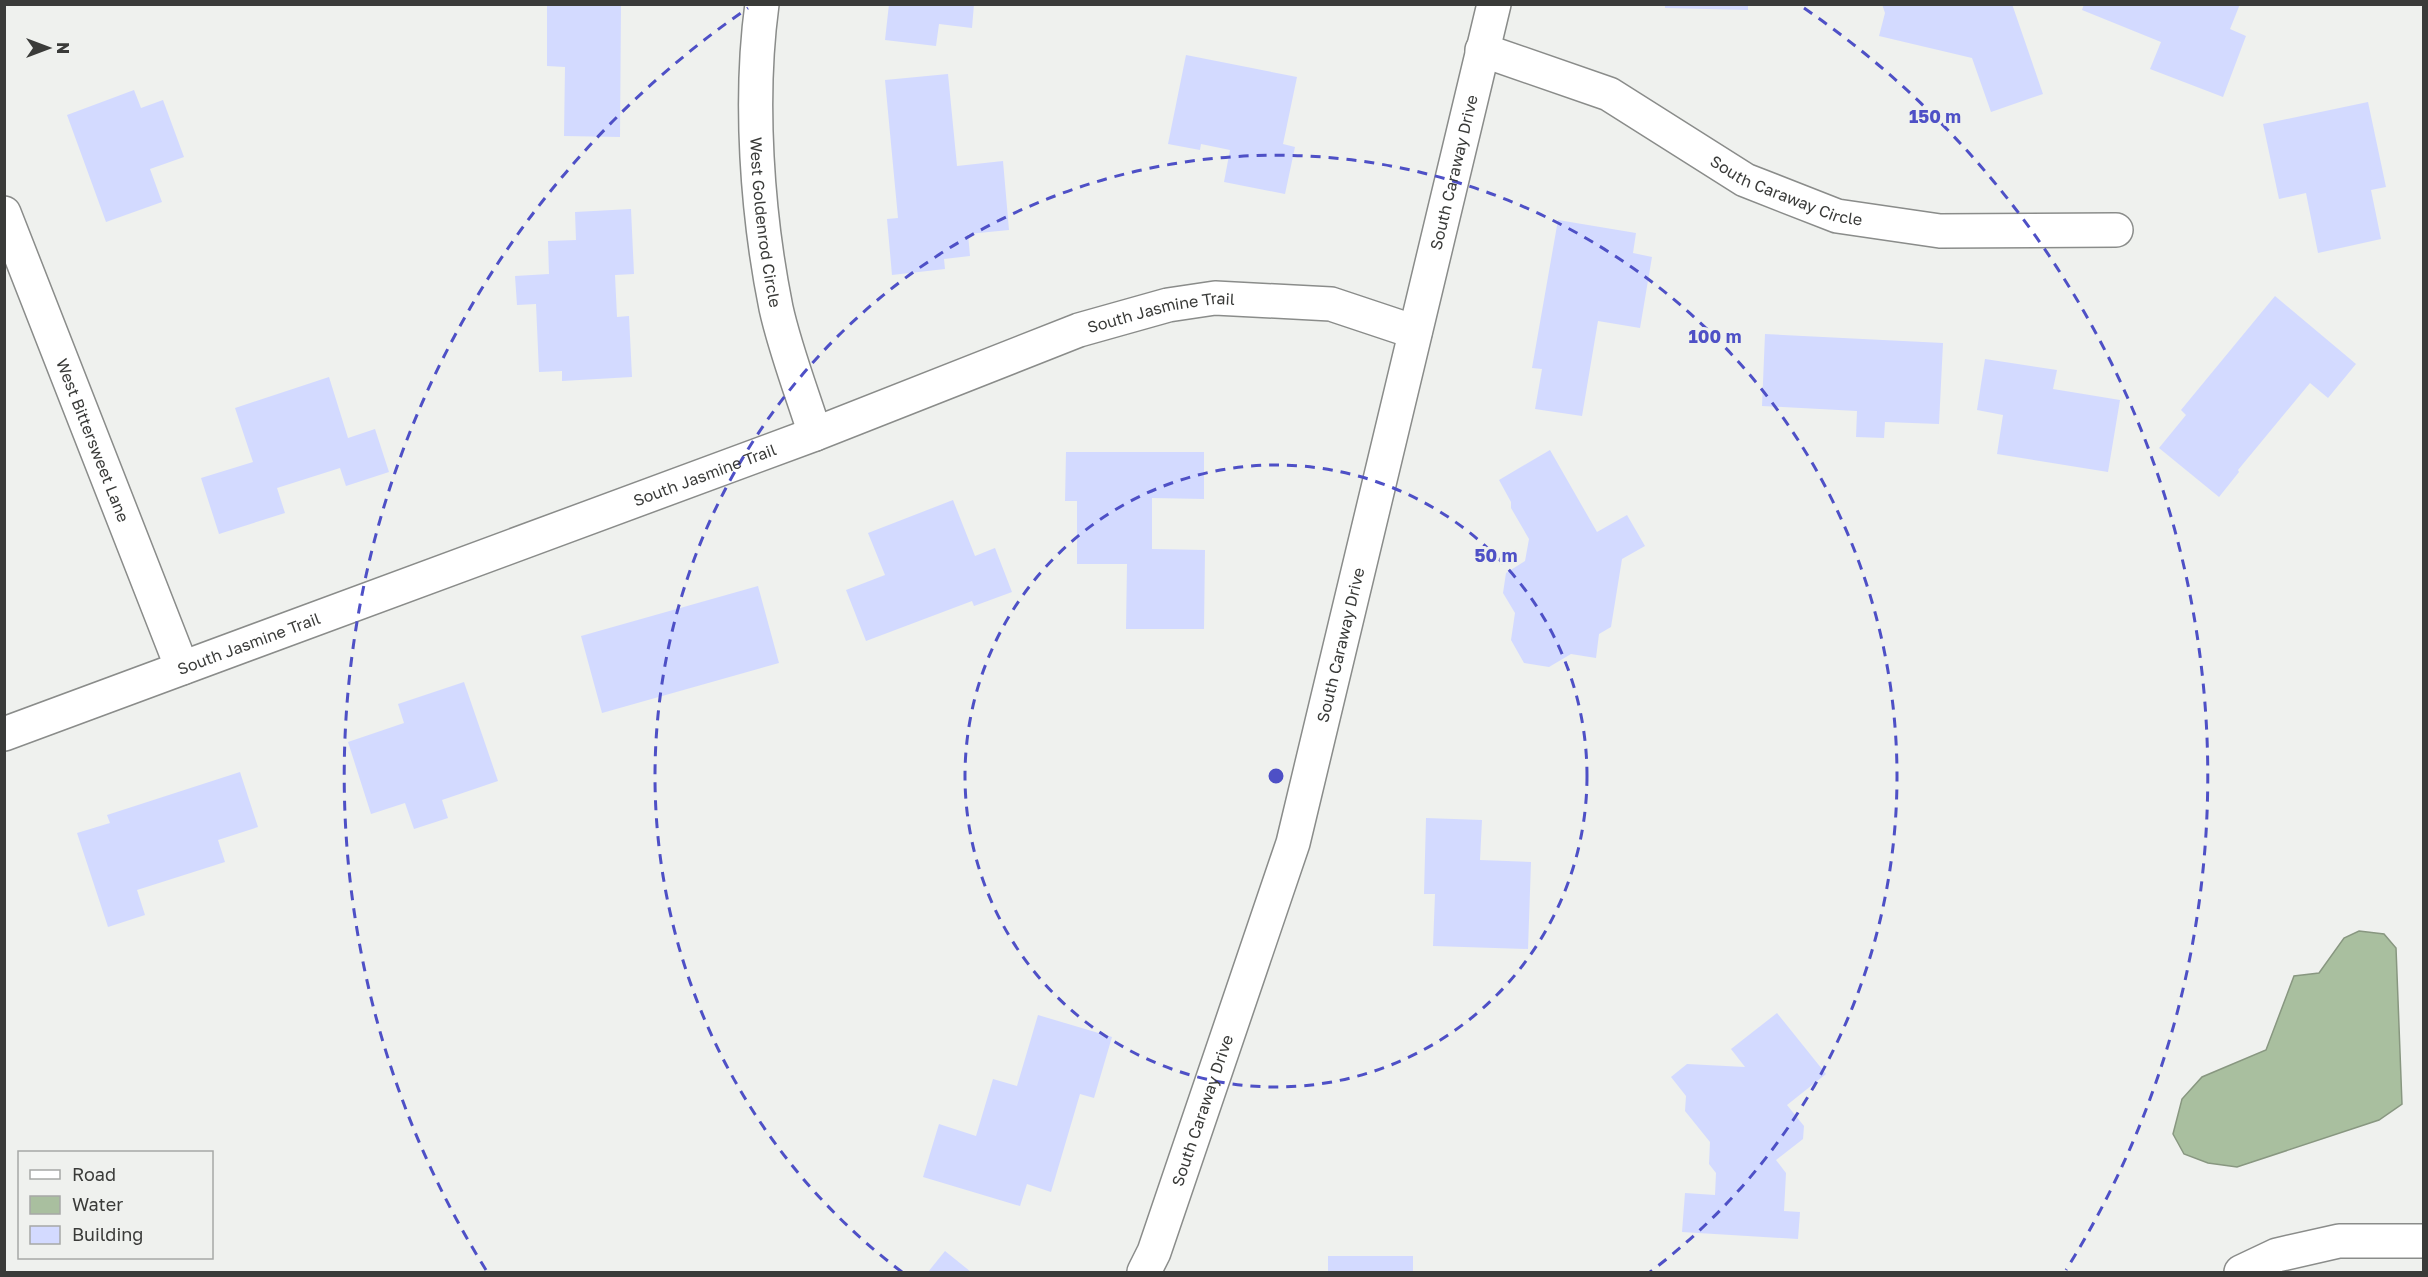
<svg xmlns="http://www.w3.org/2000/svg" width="2428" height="1277" viewBox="0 0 2428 1277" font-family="'Golos Text',sans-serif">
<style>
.water{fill:#a9bf9f;stroke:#889780;stroke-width:1.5}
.building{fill:#d3daff}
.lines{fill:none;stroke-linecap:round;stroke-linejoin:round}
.minor-casing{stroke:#8a8c8a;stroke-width:36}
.minor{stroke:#fff;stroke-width:33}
.ring{fill:none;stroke:#4e50c6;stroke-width:3;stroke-dasharray:10 8}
.labels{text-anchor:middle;stroke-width:6;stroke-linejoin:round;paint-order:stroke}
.street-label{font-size:16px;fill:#3a3b39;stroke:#eff1ee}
.centre{fill:#4e50c6;stroke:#eff1ee;stroke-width:3}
.ring-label{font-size:18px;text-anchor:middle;font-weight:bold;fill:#4e50c6;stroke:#eff1ee;stroke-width:6;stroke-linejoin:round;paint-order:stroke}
</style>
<rect width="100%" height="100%" fill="#eff1ee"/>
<!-- water -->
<path class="water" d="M 2359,931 L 2384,934 L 2396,948 L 2402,1104 L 2379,1120 L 2237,1167 L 2208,1163 L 2184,1154 L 2173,1134 L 2182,1099 L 2202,1077 L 2266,1050 L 2294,976 L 2319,973 L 2344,938 Z"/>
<!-- building -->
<path class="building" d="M 547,4 L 621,4 L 620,137 L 564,136 L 565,67 L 547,66 Z
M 889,4 L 974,4 L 972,28 L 939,24 L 936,46 L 885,40 Z
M 1665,4 L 1748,4 L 1748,10 L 1665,8 Z
M 1882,4 L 2012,4 L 2043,94 L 1991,112 L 1972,58 L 1879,36 L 1885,13 Z
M 2084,4 L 2240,4 L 2230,29 L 2246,36 L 2223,97 L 2150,69 L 2161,42 L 2082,10 Z
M 1186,55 L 1297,77 L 1283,144 L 1295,147 L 1285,194 L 1224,182 L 1230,150 L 1201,144 L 1200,150 L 1168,144 Z
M 948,74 L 957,166 L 1003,161 L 1009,230 L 968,234 L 970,256 L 944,259 L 945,269 L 892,275 L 887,219 L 898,218 L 885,80 Z
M 134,90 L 141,108 L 163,100 L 184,157 L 150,169 L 162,202 L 106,222 L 67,115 Z
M 2368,102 L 2386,187 L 2371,190 L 2381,239 L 2318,253 L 2306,193 L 2279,199 L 2263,124 Z
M 631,209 L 634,274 L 615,275 L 617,317 L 629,316 L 632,377 L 562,381 L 562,371 L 539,372 L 536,304 L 517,305 L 515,276 L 549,274 L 548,241 L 576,240 L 575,212 Z
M 1558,220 L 1636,233 L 1633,253 L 1652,257 L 1640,328 L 1598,321 L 1582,416 L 1535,409 L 1542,369 L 1532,368 Z
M 2275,296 L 2356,364 L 2328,398 L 2310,383 L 2238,470 L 2239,472 L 2219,497 L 2159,448 L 2186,415 L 2181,410 Z
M 1765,334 L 1943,343 L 1939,424 L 1885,422 L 1884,438 L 1856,437 L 1857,411 L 1762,406 Z
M 1985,359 L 2057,370 L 2053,389 L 2120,400 L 2108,472 L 1997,454 L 2003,415 L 1977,410 Z
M 329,377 L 348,438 L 375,429 L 389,472 L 346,486 L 340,468 L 277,488 L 285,513 L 219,534 L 201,478 L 253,462 L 235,408 Z
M 1550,450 L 1597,532 L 1627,515 L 1645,546 L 1622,559 L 1611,627 L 1599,634 L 1596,658 L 1571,654 L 1549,667 L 1524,663 L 1511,640 L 1515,613 L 1503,593 L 1506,573 L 1525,561 L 1529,539 L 1511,508 L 1511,502 L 1499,480 Z
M 1066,452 L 1204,452 L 1204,499 L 1152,498 L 1152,549 L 1205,550 L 1204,629 L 1126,629 L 1127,564 L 1077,564 L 1077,501 L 1065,501 Z
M 953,500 L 975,556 L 995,548 L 1012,592 L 974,606 L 972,601 L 866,641 L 846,590 L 885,575 L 868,533 Z
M 758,586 L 779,663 L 602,713 L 581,636 Z
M 464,682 L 498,781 L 442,800 L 448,818 L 414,829 L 405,803 L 371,814 L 348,742 L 404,723 L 398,704 Z
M 240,772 L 258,827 L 218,840 L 225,862 L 137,890 L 145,915 L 108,927 L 77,833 L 110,823 L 107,815 Z
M 1426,818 L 1482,820 L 1480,860 L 1531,862 L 1528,949 L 1433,946 L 1435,894 L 1424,894 Z
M 1777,1013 L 1826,1074 L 1787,1105 L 1804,1126 L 1803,1139 L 1776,1160 L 1786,1173 L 1784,1211 L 1800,1212 L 1798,1239 L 1682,1232 L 1685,1193 L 1715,1195 L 1716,1173 L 1709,1164 L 1710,1142 L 1685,1111 L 1686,1096 L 1671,1077 L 1687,1064 L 1745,1067 L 1731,1049 Z
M 1038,1015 L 1112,1037 L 1094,1098 L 1080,1094 L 1051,1192 L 1027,1184 L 1020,1206 L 923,1177 L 939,1124 L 976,1136 L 993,1079 L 1017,1086 Z
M 945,1251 L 971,1272 L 928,1272 Z
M 1328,1256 L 1413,1256 L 1413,1272 L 1328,1272 Z"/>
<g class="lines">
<defs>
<g id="minor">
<path id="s1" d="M 762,4 C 749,100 757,214 776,308 C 785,349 802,393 815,434"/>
<path id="s2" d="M 1482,50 L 1609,94 L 1745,180 L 1837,216 L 1940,231 L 2116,230"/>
<path id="s3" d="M 4,213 L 182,668"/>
<path id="s4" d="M 4,734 L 815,434 L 1079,330 L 1168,305 L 1215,298 L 1331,304 L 1415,332"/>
<path id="s5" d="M 1144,1272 L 1154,1252 L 1293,843 L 1494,4"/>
<path d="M 2241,1272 L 2277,1255 L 2339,1241 L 2424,1241"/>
</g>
</defs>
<!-- minor casing -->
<use href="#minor" class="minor-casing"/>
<!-- minor -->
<use href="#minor" class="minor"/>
</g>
<!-- distance rings -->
<g class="ring">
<circle cx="1276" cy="776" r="311"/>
<path d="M902 1272A621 621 0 1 1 1650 1272"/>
<path d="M486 1270A932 932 0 0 1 748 8M1804 8A932 932 0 0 1 2066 1270"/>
</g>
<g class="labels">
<!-- street labels -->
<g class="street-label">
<text dy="6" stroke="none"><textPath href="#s5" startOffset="1144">South Caraway Drive</textPath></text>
<text dy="6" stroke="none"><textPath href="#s2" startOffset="338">South Caraway Circle</textPath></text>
<text dy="6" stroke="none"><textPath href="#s1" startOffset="219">West Goldenrod Circle</textPath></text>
<text dy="6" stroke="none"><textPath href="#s4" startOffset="1233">South Jasmine Trail</textPath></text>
<text dy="6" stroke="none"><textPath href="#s3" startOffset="244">West Bittersweet Lane</textPath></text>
<text dy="6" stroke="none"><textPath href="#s4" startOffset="747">South Jasmine Trail</textPath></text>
<text dy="6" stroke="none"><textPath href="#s4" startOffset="261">South Jasmine Trail</textPath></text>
<text dy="6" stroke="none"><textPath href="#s5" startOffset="658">South Caraway Drive</textPath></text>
<text dy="6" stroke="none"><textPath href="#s5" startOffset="172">South Caraway Drive</textPath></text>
</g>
</g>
<circle cx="1276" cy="776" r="9" class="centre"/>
<g class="ring-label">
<text x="1935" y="123">150 m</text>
<text x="1715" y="343">100 m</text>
<text x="1496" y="562">50 m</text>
</g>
<!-- border -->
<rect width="2428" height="1277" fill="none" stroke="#3a3b39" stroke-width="12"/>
<!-- legend -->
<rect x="18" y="1151" width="195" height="108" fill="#eff1ee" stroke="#a7a8a6" stroke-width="1.5"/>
<rect x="30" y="1170" width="30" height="9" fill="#ffffff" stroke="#a7a8a6" stroke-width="1.5"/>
<text x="72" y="1181" font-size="18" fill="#3a3b39">Road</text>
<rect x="30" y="1196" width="30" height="18" fill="#a9bf9f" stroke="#a7a8a6" stroke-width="1.5"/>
<text x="72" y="1211" font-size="18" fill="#3a3b39">Water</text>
<rect x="30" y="1226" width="30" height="18" fill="#d3daff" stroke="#a7a8a6" stroke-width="1.5"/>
<text x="72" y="1241" font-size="18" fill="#3a3b39">Building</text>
<!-- north arrow -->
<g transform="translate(48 48) rotate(90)" stroke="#eff1ee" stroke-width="4.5" paint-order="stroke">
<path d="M0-4.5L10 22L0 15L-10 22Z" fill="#3a3b39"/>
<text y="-9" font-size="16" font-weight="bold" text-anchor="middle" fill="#3a3b39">N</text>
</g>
</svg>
